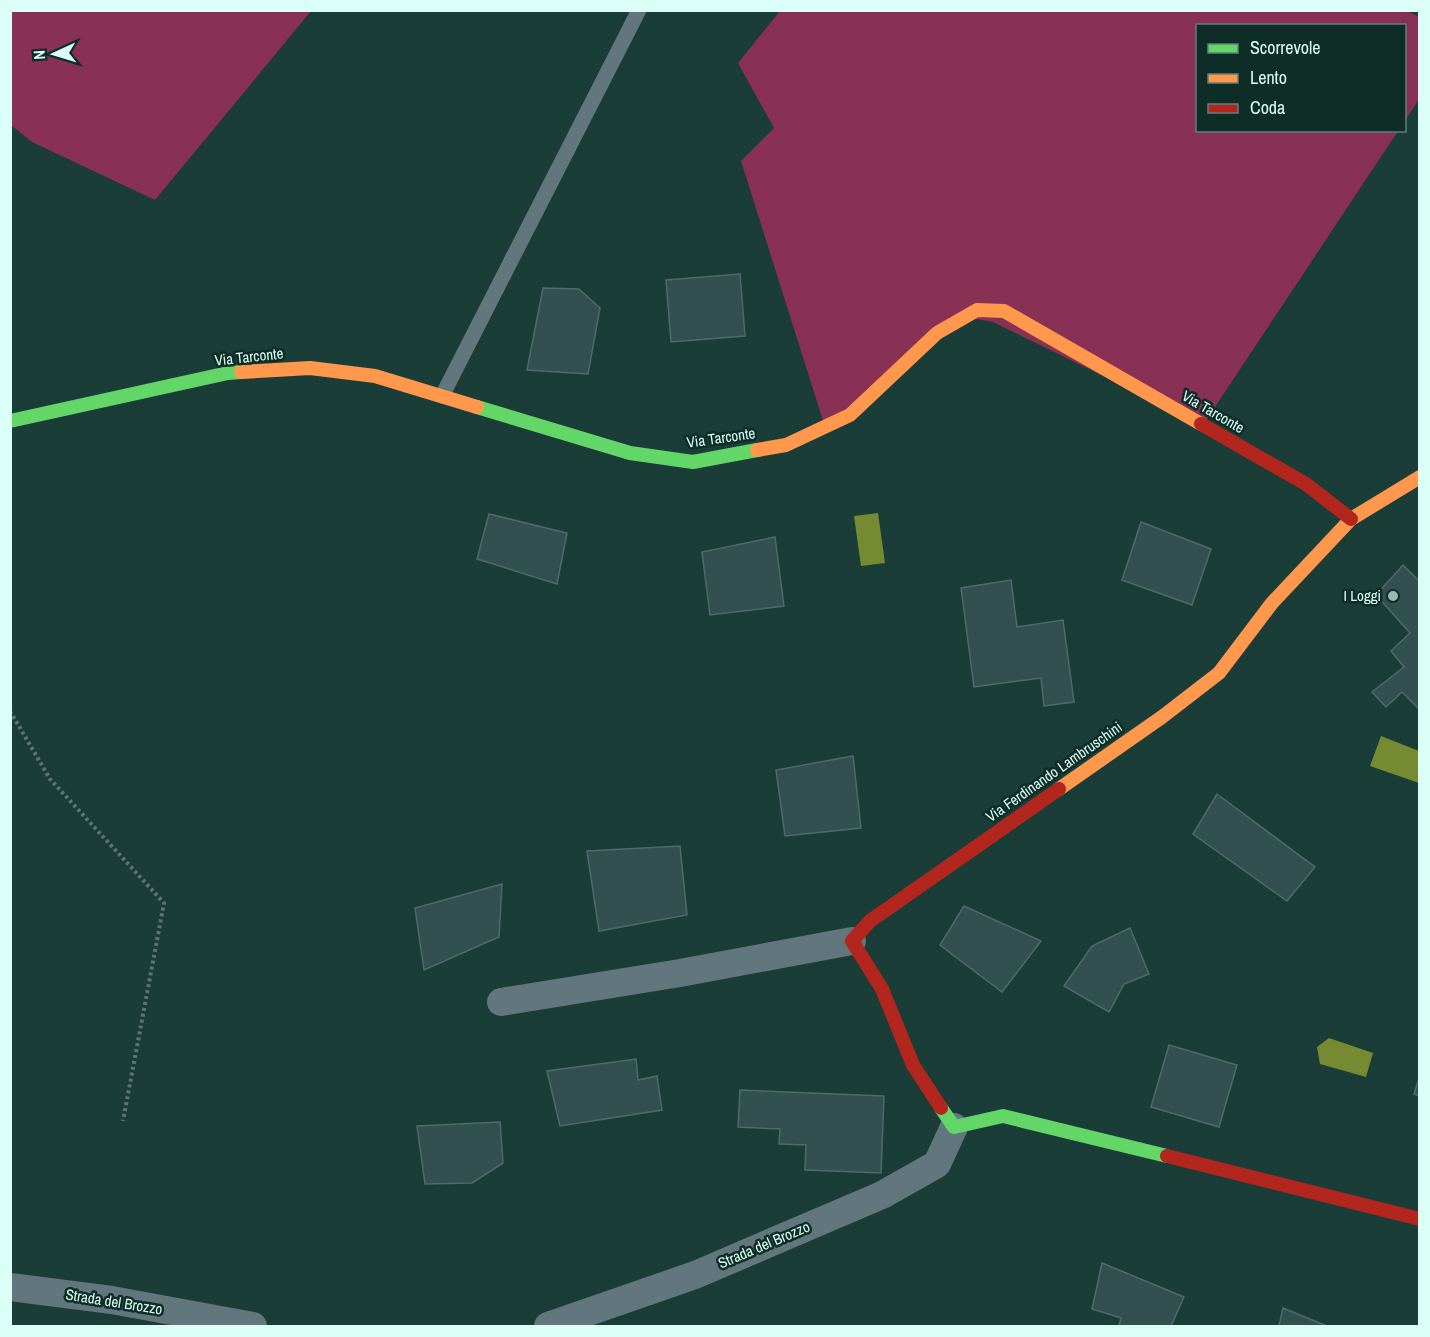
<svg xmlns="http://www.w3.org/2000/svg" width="1430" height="1337" viewBox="0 0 1430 1337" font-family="'Archivo Narrow',sans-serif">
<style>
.green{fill:#893055}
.water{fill:#768b31}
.building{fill:#31504f;stroke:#4d6b6a;stroke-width:1.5}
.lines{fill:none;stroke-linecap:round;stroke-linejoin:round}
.path{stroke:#5d7375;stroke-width:4;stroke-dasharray:3 3;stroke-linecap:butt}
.lane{stroke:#61767d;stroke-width:15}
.street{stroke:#61767d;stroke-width:28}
.fast{stroke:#63d668;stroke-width:14}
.slow{stroke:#ff974d;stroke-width:14}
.jam{stroke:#b3261e;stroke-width:14}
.poi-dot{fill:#98bab3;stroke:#0e2d27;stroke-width:2}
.labels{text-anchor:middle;stroke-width:5;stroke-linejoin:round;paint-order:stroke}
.street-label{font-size:15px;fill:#dbfef6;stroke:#0e2d27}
.poi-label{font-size:15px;fill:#dbfef6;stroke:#0e2d27;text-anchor:end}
</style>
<rect width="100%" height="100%" fill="#1b3d37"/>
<!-- green -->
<path class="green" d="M 1405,10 L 1419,17 L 1419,99 L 1405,121 L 1404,26 L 1198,26 L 1198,130 L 1398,131 L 1203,425 L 993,322 L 965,317 L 825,427 L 741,161 L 774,128 L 738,63 L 780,11 Z
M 10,11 L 11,10 L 311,11 L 155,200 L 32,142 L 11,125 Z"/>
<!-- water -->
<path class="water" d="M 878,513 L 885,563 L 861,566 L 854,516 Z
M 1381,736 L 1419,751 L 1419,783 L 1370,766 Z
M 1329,1038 L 1373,1053 L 1366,1077 L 1320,1064 L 1317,1047 Z"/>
<!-- building -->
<path class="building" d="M 740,274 L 745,336 L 671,342 L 666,280 Z
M 543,288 L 579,289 L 600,308 L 588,374 L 527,370 Z
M 489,514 L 567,533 L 557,584 L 477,559 Z
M 1141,522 L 1211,549 L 1192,605 L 1122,580 Z
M 775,537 L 784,606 L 710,615 L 702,552 Z
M 1403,565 L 1420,582 L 1420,710 L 1402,692 L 1386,707 L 1372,692 L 1404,667 L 1391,651 L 1410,633 L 1376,595 Z
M 1011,580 L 1017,627 L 1063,620 L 1074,702 L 1044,706 L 1041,678 L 974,687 L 961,588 Z
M 853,756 L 861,828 L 785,836 L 776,770 Z
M 1217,794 L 1315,867 L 1287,901 L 1193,834 Z
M 680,846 L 687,915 L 599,931 L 587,851 Z
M 502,884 L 499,937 L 424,970 L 415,908 Z
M 964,906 L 1041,941 L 1002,992 L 940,945 Z
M 1130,928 L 1149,974 L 1124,984 L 1109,1012 L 1064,986 L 1092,946 Z
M 1169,1045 L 1237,1065 L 1219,1127 L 1151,1107 Z
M 636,1059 L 638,1080 L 657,1076 L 662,1110 L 560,1126 L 547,1071 Z
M 1420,1075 L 1420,1096 L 1414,1094 Z
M 740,1090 L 884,1096 L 881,1173 L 805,1170 L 806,1145 L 779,1144 L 780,1129 L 738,1127 Z
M 500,1122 L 503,1163 L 472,1183 L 425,1184 L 417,1126 Z
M 1102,1263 L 1184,1297 L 1171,1326 L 1119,1326 L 1121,1318 L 1092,1309 Z
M 1283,1308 L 1327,1326 L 1279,1326 Z"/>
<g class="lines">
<!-- path -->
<path class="path" d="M 10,711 L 50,779 L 164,903 L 123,1121"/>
<!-- lane -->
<path class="lane" d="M 442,396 L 639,10"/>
<!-- street -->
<path class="street" d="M 501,1002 L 680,973 L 852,941
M 10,1287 L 112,1300 L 253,1326
M 548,1326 L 695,1275 L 882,1195 L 937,1164 L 954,1127"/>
<!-- fast -->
<path class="fast" d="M 477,407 L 630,453 L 693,462 L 757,450
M 10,421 L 228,373 L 241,372
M 941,1108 L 954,1127 L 1003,1116 L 1167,1156"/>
<!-- slow -->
<path class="slow" d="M 241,372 L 310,368 L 375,376 L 477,407
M 757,450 L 786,445 L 850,415 L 937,333 L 977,310 L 1004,311 L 1201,424
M 1059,789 L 1162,717 L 1219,673 L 1272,603 L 1351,519 L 1420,477"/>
<!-- jam -->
<path class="jam" d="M 1201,424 L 1306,484 L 1351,519
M 941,1108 L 913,1065 L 882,989 L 852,941 L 870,921 L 1059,789
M 1167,1156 L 1420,1219"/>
</g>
<!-- markers -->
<circle class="poi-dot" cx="1393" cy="596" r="6"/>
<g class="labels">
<!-- street labels -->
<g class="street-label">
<text transform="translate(249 357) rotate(-6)" y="5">Via Tarconte</text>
<text transform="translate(1213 412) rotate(30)" y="5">Via Tarconte</text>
<text transform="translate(721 438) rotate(-8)" y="5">Via Tarconte</text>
<text transform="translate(1054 772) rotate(-35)" y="5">Via Ferdinando Lambruschini</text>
<text transform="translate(764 1245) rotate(-23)" y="5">Strada del Brozzo</text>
<text transform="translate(114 1302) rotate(9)" y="5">Strada del Brozzo</text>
</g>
<!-- poi labels -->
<g class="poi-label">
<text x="1381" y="601">I Loggi</text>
</g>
</g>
<!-- border -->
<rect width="1430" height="1337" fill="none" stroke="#dbfef6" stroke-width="24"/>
<!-- legend -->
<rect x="1196" y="24" width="210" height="108" fill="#0e2d27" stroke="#60817a" stroke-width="1.5"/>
<rect x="1208" y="44" width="30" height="9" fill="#63d668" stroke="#60817a" stroke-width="1.5"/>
<text x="1250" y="54" font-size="18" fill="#dbfef6">Scorrevole</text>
<rect x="1208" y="74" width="30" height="9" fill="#ff974d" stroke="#60817a" stroke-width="1.5"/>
<text x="1250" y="84" font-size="18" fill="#dbfef6">Lento</text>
<rect x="1208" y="104" width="30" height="9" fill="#b3261e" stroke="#60817a" stroke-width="1.5"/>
<text x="1250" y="114" font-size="18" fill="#dbfef6">Coda</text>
<!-- north arrow -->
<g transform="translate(54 54) rotate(266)" stroke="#0e2d27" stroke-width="4.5" paint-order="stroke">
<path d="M0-4.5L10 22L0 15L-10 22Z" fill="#dbfef6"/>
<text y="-9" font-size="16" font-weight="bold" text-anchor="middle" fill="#dbfef6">N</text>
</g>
</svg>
